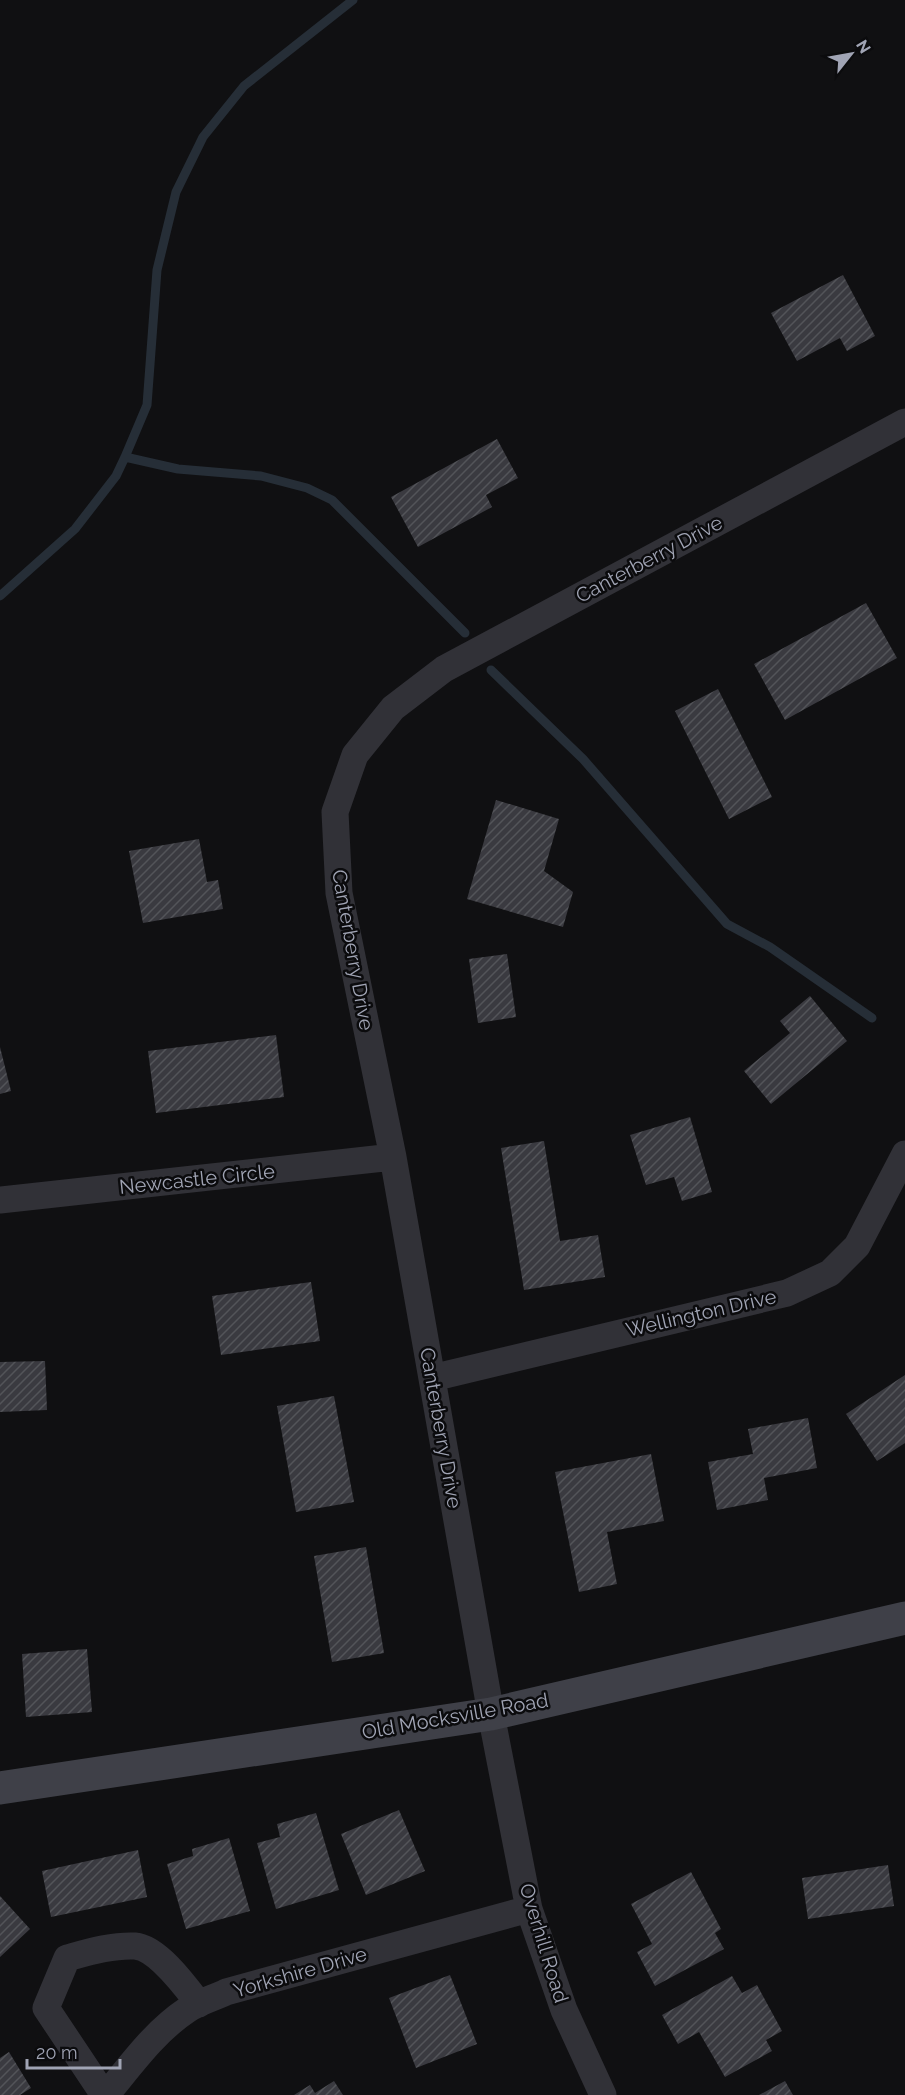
<svg xmlns="http://www.w3.org/2000/svg" width="905" height="2095" viewBox="0 0 905 2095" font-family="Raleway,sans-serif">
<style>
.lines{fill:none;stroke-linecap:round;stroke-linejoin:round}
.stream{stroke:#262e37;stroke-width:9}
.building{fill:url(#building-hatch)}
.street{stroke:#313137;stroke-width:27}
.secondary{stroke:#3f4048;stroke-width:33}
.labels{text-anchor:middle;stroke-width:5;stroke-linejoin:round;paint-order:stroke}
.street-label{font-size:20px;fill:#a0a4b4;stroke:#0b0b0d}
</style>
<defs>
<pattern id="building-hatch" width="6" height="6" patternUnits="userSpaceOnUse" patternTransform="scale(1.5)"><rect width="6" height="6" fill="#3a3a40"/><path d="M-1 1l2-2M0 6l6-6M5 7l2-2" fill="none" stroke="#535459"/></pattern>
</defs>
<rect width="100%" height="100%" fill="#101012"/>
<g class="lines">
<!-- stream -->
<path class="stream" d="M 125,457 L 178,469 L 261,476 L 307,488 L 332,500 L 465,633
M 0,596 L 75,529 L 116,476 L 125,457 L 147,405 L 157,270 L 176,192 L 203,137 L 244,86 L 353,0
M 491,670 L 583,759 L 727,924 L 770,947 L 872,1018"/>
</g>
<!-- building -->
<path class="building" d="M 843,275 L 875,336 L 847,351 L 840,338 L 797,361 L 771,313 Z
M 497,439 L 518,478 L 486,495 L 492,507 L 418,547 L 391,497 Z
M 866,603 L 897,658 L 785,720 L 754,664 Z
M 718,689 L 772,797 L 729,819 L 675,711 Z
M 496,800 L 559,819 L 544,871 L 573,892 L 563,927 L 467,899 Z
M 199,839 L 207,882 L 218,880 L 223,909 L 143,923 L 129,851 Z
M 507,954 L 516,1017 L 478,1023 L 469,959 Z
M 810,996 L 847,1041 L 771,1104 L 744,1071 L 790,1033 L 780,1021 Z
M 276,1035 L 284,1097 L 156,1113 L 148,1051 Z
M 0,1047 L 11,1091 L 0,1094 Z
M 690,1117 L 712,1192 L 682,1201 L 674,1177 L 646,1185 L 630,1135 Z
M 544,1141 L 560,1241 L 598,1235 L 605,1277 L 524,1290 L 501,1148 Z
M 311,1282 L 320,1341 L 221,1355 L 212,1296 Z
M 45,1361 L 47,1410 L 0,1412 L 0,1362 Z
M 905,1375 L 905,1443 L 877,1461 L 846,1414 Z
M 334,1396 L 354,1502 L 296,1512 L 277,1406 Z
M 808,1418 L 817,1468 L 764,1478 L 768,1500 L 717,1510 L 708,1462 L 753,1454 L 748,1429 Z
M 651,1454 L 664,1521 L 607,1532 L 617,1584 L 579,1592 L 555,1472 Z
M 366,1547 L 384,1653 L 332,1662 L 314,1556 Z
M 87,1649 L 92,1712 L 26,1717 L 22,1654 Z
M 399,1810 L 425,1871 L 366,1895 L 341,1834 Z
M 316,1813 L 339,1890 L 276,1909 L 257,1843 L 280,1837 L 277,1824 Z
M 229,1838 L 250,1911 L 186,1929 L 167,1864 L 193,1856 L 192,1849 Z
M 138,1850 L 147,1897 L 51,1917 L 42,1871 Z
M 888,1865 L 894,1906 L 808,1919 L 802,1878 Z
M 691,1872 L 721,1929 L 715,1933 L 724,1949 L 655,1986 L 637,1952 L 652,1944 L 631,1904 Z
M 0,1896 L 30,1929 L 0,1957 Z
M 450,1975 L 477,2044 L 416,2068 L 389,1998 Z
M 732,1976 L 742,1993 L 757,1985 L 782,2031 L 766,2040 L 772,2051 L 725,2077 L 699,2032 L 678,2044 L 662,2015 Z
M 9,2052 L 31,2088 L 20,2095 L 0,2095 L 0,2058 Z
M 334,2081 L 343,2095 L 294,2095 L 310,2085 L 315,2093 Z
M 785,2081 L 793,2095 L 759,2095 Z"/>
<g class="lines">
<!-- street -->
<path class="street" d="M 0,1200 L 393,1157
M 432,1378 L 787,1293 L 830,1273 L 857,1246 L 905,1154
M 104,2095 L 46,2008 L 67,1958 C 89,1952 112,1945 135,1946 C 158,1948 186,1987 199,2004
M 106,2095 C 131,2065 154,2032 187,2010 C 199,2002 214,1998 226,1992 L 529,1909
M 603,2095 L 564,2010 L 529,1909 L 491,1714 L 393,1157 L 339,893 L 335,812 L 355,755 L 393,708 L 444,669 L 905,422"/>
<!-- secondary -->
<path class="secondary" d="M 0,1788 L 491,1714 L 905,1618"/>
</g>
<g class="labels">
<!-- street labels -->
<g class="street-label">
<text transform="translate(649 559) rotate(-28)" y="7">Canterberry Drive</text>
<text transform="translate(353 950) rotate(80)" y="7">Canterberry Drive</text>
<text transform="translate(197 1179) rotate(-6)" y="7">Newcastle Circle</text>
<text transform="translate(701 1313) rotate(-13)" y="7">Wellington Drive</text>
<text transform="translate(441 1428) rotate(80)" y="7">Canterberry Drive</text>
<text transform="translate(455 1716) rotate(-10)" y="7">Old Mocksville Road</text>
<text transform="translate(544 1943) rotate(73)" y="7">Overhill Road</text>
<text transform="translate(300 1972) rotate(-16)" y="7">Yorkshire Drive</text>
</g>
</g>
<!-- north arrow -->
<g transform="translate(851 54) rotate(59)" stroke="#0b0b0d" stroke-width="4.5" paint-order="stroke">
<path d="M0-4.5L10 22L0 15L-10 22Z" fill="#a0a4b4"/>
<text y="-9" font-size="16" font-weight="bold" text-anchor="middle" fill="#a0a4b4">N</text>
</g>
<!-- scale -->
<path d="M27 2059v9h93v-9" fill="none" stroke="#a0a4b4" stroke-width="3"/>
<text x="36" y="2059" font-size="18" fill="#a0a4b4" stroke="#0b0b0d" stroke-width="4.5" paint-order="stroke">20 m</text>
</svg>
